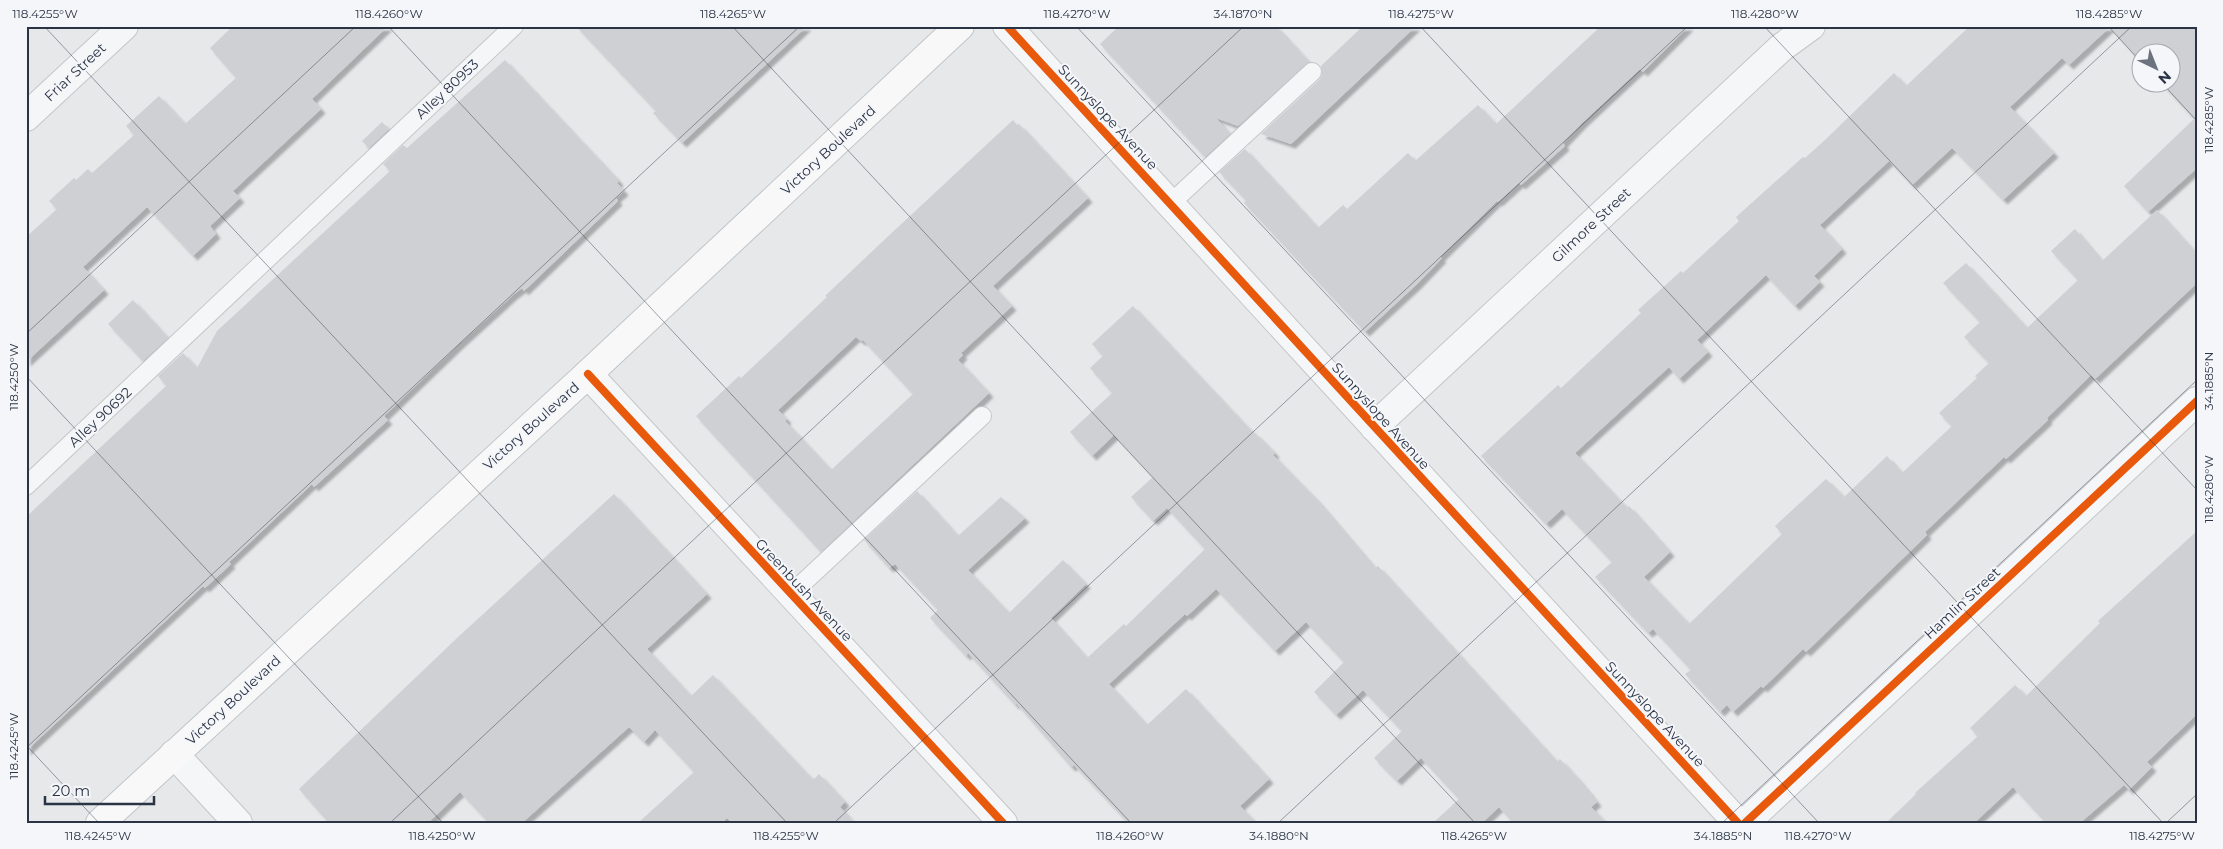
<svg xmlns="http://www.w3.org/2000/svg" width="2223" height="849" viewBox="0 0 2223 849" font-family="Montserrat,sans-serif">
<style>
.building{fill:#ced0d3;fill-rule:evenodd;filter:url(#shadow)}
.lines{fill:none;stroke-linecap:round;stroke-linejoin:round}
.lane-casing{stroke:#c4c6c8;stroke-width:20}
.street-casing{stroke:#c4c6c8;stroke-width:30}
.primary-casing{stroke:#c2c5c8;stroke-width:30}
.lane{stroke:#f5f6f7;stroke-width:18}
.street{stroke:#f5f6f7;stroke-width:28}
.primary{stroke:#f8f8f8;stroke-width:28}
.cycleway-casing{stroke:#f4f6f9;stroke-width:11}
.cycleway{stroke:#e8590c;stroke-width:8}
.ticks{fill:none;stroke:#2b3445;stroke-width:1;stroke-opacity:0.45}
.labels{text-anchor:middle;stroke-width:4;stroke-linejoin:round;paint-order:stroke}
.street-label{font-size:14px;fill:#2b3445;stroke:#f4f6f9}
.neatline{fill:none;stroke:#2b3445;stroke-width:2}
.ticks-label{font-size:12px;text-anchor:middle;fill:#2b3445}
</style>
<defs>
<filter id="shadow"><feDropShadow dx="4.5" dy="4.5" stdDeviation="1" flood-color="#0004"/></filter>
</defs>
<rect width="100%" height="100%" fill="#e6e8ea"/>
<!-- building -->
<path class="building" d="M 233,26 L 388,26 L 312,99 L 321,109 L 233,191 L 240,198 L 210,226 L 216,234 L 193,256 L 147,207 L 83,267 L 104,290 L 26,362 L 26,237 L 57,209 L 49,201 L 74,178 L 76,180 L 88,169 L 92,173 L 134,135 L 126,126 L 159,96 L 185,124 L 236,78 L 210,48 Z
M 576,26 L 807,26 L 682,143 L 653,113 L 656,111 Z
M 1119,26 L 1276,26 L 1309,62 L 1238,126 L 1216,118 L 1230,134 L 1205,157 L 1100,44 Z
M 1363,26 L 1416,26 L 1291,144 L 1261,134 L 1319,80 L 1322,75 L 1321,66 Z
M 1601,26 L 1689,26 L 1643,72 L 1640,69 L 1582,123 L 1563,143 L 1565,146 L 1521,185 L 1519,183 L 1498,202 L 1497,201 L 1440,257 L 1442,258 L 1417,284 L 1365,332 L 1244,203 L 1246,200 L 1219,172 L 1245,149 L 1318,228 L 1343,205 L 1347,209 L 1408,153 L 1415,161 L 1478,105 L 1496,124 Z
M 1970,26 L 2197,26 L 2197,168 L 2148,212 L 2124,186 L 2194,119 L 2160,82 L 2170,82 L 2170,52 L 2140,52 L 2140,61 L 2110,27 L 2069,65 L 2062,58 L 2010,107 L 2054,153 L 2003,200 L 1952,148 L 1912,185 L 1889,161 L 1820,225 L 1842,249 L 1814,276 L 1820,282 L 1795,306 L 1766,275 L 1697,340 L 1708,352 L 1679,379 L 1669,367 L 1575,453 L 1627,508 L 1629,506 L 1670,552 L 1644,577 L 1689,624 L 1782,534 L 1775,526 L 1826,479 L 1844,497 L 1887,456 L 1902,473 L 1952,426 L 1939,413 L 1977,378 L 1975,376 L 1989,363 L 1964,337 L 1980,322 L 1943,283 L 1966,263 L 2027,328 L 2078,280 L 2051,251 L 2075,229 L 2102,261 L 2157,210 L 2197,254 L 2197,283 L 2095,379 L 2091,375 L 2047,418 L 2048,420 L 2006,459 L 2004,457 L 1925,532 L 1927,535 L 1806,652 L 1803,649 L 1763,688 L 1761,686 L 1733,712 L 1727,705 L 1720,712 L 1685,674 L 1691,670 L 1653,629 L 1648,633 L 1595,577 L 1612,562 L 1562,509 L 1546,524 L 1481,456 L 1558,385 L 1561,388 L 1641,313 L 1638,310 L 1681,271 L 1683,273 L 1739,221 L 1736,217 L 1803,157 L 1805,158 L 1825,140 L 1894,73 L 1906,86 Z
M 505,60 L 619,181 L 617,183 L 624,191 L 616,198 L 618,201 L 524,291 L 522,288 L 514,294 L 460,343 L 384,416 L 388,420 L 314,487 L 312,484 L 229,562 L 231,564 L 205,588 L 203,586 L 26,751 L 26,517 L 166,386 L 158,376 L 183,353 L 197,368 L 217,331 L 390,171 L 383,164 L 403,145 L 407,148 Z
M 1013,120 L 1018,126 L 1019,124 L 1088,198 L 993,286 L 1012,306 L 961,353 L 963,355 L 958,360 L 989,393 L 821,552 L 696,416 L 739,376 L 741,378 L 827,297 L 825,296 L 882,242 ZM 856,337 L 861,341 L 863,340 L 913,394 L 831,470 L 785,421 L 787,419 L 778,410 Z
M 382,122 L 389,129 L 369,148 L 362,141 Z
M 133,300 L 168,338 L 143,361 L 108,324 Z
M 1133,306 L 1254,434 L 1255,433 L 1275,453 L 1273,455 L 1317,500 L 1375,568 L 1378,566 L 1557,762 L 1560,759 L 1579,780 L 1597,802 L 1591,807 L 1606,823 L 1513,823 L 1499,807 L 1482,823 L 1433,823 L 1459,799 L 1421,758 L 1397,781 L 1374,758 L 1402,731 L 1363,690 L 1336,715 L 1314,692 L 1344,662 L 1306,622 L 1275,651 L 1216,589 L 1187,616 L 1185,614 L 1109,684 L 1147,725 L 1186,689 L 1269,779 L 1240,806 L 1256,823 L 1128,823 L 1074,765 L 1071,767 L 1016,703 L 1015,705 L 968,653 L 966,656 L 930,618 L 938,610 L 895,564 L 889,568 L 864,540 L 917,491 L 958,536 L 1001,497 L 1025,518 L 968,570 L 1009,613 L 1063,560 L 1086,584 L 1051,618 L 1087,658 L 1124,624 L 1126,626 L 1205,549 L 1167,508 L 1153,521 L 1131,497 L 1153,477 L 1114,435 L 1092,456 L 1070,432 L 1112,393 L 1090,368 L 1103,356 L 1092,344 Z
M 614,494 L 707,594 L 647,649 L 691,696 L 713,675 L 811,778 L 814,779 L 819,774 L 845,802 L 840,807 L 854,823 L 732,823 L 727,818 L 722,823 L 638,823 L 694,772 L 655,730 L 644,742 L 629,727 L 522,823 L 489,823 L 460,792 L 428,823 L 329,823 L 299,789 L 457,638 Z
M 2197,531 L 2197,714 L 2147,762 L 2152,767 L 2129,790 L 2124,785 L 2080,823 L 2046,823 L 2013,787 L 1974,823 L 1886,823 L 1916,794 L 1915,793 L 1978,736 L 1970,728 L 2015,685 L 2026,696 L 2100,623 L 2098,621 Z"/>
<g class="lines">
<defs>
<path id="lane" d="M 1171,203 L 1312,72
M 26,486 L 514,26
M 791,594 L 982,416"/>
<path id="street" d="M 1007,26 L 1738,823
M 26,117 L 124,26
M 588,374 L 1003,823
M 1374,427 L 1782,47 L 1811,26
M 174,754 L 238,823
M 1745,823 L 2197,401"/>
<path id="primary" d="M 100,823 L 588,374 L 960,26"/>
</defs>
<!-- lane casing -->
<use href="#lane" class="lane-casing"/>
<!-- street casing -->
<use href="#street" class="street-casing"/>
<!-- primary casing -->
<use href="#primary" class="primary-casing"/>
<!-- lane -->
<use href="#lane" class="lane"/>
<!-- street -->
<use href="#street" class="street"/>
<!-- primary -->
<use href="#primary" class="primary"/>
<defs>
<path id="cycleway" d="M 1007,26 L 1738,823
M 588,374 L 1003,823
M 1745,823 L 2197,401"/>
</defs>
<!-- cycleway casing -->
<use href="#cycleway" class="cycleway-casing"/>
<!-- cycleway -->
<use href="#cycleway" class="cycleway"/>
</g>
<!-- ticks -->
<path class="ticks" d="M 44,26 L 787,823M 388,26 L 1131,823M 732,26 L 1475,823M 1076,26 L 1819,823M 1420,26 L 2163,823M 1764,26 L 2197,490M 2108,26 L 2140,61M 2161,82 L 2197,121M 26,334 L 356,26M 26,376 L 443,823M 26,745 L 99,823M 26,748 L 800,26M 390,823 L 1244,26M 834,823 L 1688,26M 1278,823 L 2132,26M 1722,823 L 2197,380M 2166,823 L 2197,794"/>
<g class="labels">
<!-- street labels -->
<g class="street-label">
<text transform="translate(75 72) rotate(-43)" y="5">Friar Street</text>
<text transform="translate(447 89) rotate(-43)" y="5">Alley 80953</text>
<text transform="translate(1108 117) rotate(47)" y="5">Sunnyslope Avenue</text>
<text transform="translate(828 150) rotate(-43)" y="5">Victory Boulevard</text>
<text transform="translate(1591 225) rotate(-43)" y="5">Gilmore Street</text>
<text transform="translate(1381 416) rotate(48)" y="5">Sunnyslope Avenue</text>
<text transform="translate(100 417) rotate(-43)" y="5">Alley 90692</text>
<text transform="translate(531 426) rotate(-42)" y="5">Victory Boulevard</text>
<text transform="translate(804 590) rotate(47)" y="5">Greenbush Avenue</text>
<text transform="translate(1962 603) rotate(-43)" y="5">Hamlin Street</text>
<text transform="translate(233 700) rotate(-43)" y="5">Victory Boulevard</text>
<text transform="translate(1655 714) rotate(47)" y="5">Sunnyslope Avenue</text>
</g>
</g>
<!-- border -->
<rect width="2223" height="849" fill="none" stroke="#f4f6f9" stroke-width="55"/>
<!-- north arrow -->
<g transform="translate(2156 68) rotate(137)"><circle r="24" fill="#f4f6f9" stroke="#a4a8b1"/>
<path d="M0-4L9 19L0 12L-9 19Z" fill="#6c737f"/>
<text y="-8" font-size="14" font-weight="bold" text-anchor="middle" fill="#2b3445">N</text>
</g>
<!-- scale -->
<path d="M45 796v8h109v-8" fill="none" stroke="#2b3445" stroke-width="2.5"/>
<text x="52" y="796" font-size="15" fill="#2b3445" stroke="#f4f6f9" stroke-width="4" paint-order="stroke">20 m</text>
<rect x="28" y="28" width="2168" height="794" class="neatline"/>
<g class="ticks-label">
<text x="45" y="18">118.4255°W</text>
<text x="389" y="18">118.4260°W</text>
<text x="733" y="18">118.4265°W</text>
<text x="1077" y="18">118.4270°W</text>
<text x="1243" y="18">34.1870°N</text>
<text x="1421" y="18">118.4275°W</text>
<text x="1765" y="18">118.4280°W</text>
<text x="2109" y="18">118.4285°W</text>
<text transform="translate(2209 120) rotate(-90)" y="4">118.4285°W</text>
<text transform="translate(14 377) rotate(-90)" y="4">118.4250°W</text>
<text transform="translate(2209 381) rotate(-90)" y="4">34.1885°N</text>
<text transform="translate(2209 489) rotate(-90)" y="4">118.4280°W</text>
<text transform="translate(14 746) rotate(-90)" y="4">118.4245°W</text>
<text x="98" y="840">118.4245°W</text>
<text x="442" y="840">118.4250°W</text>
<text x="786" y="840">118.4255°W</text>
<text x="1130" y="840">118.4260°W</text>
<text x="1279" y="840">34.1880°N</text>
<text x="1474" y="840">118.4265°W</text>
<text x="1723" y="840">34.1885°N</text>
<text x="1818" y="840">118.4270°W</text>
<text x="2162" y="840">118.4275°W</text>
</g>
</svg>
